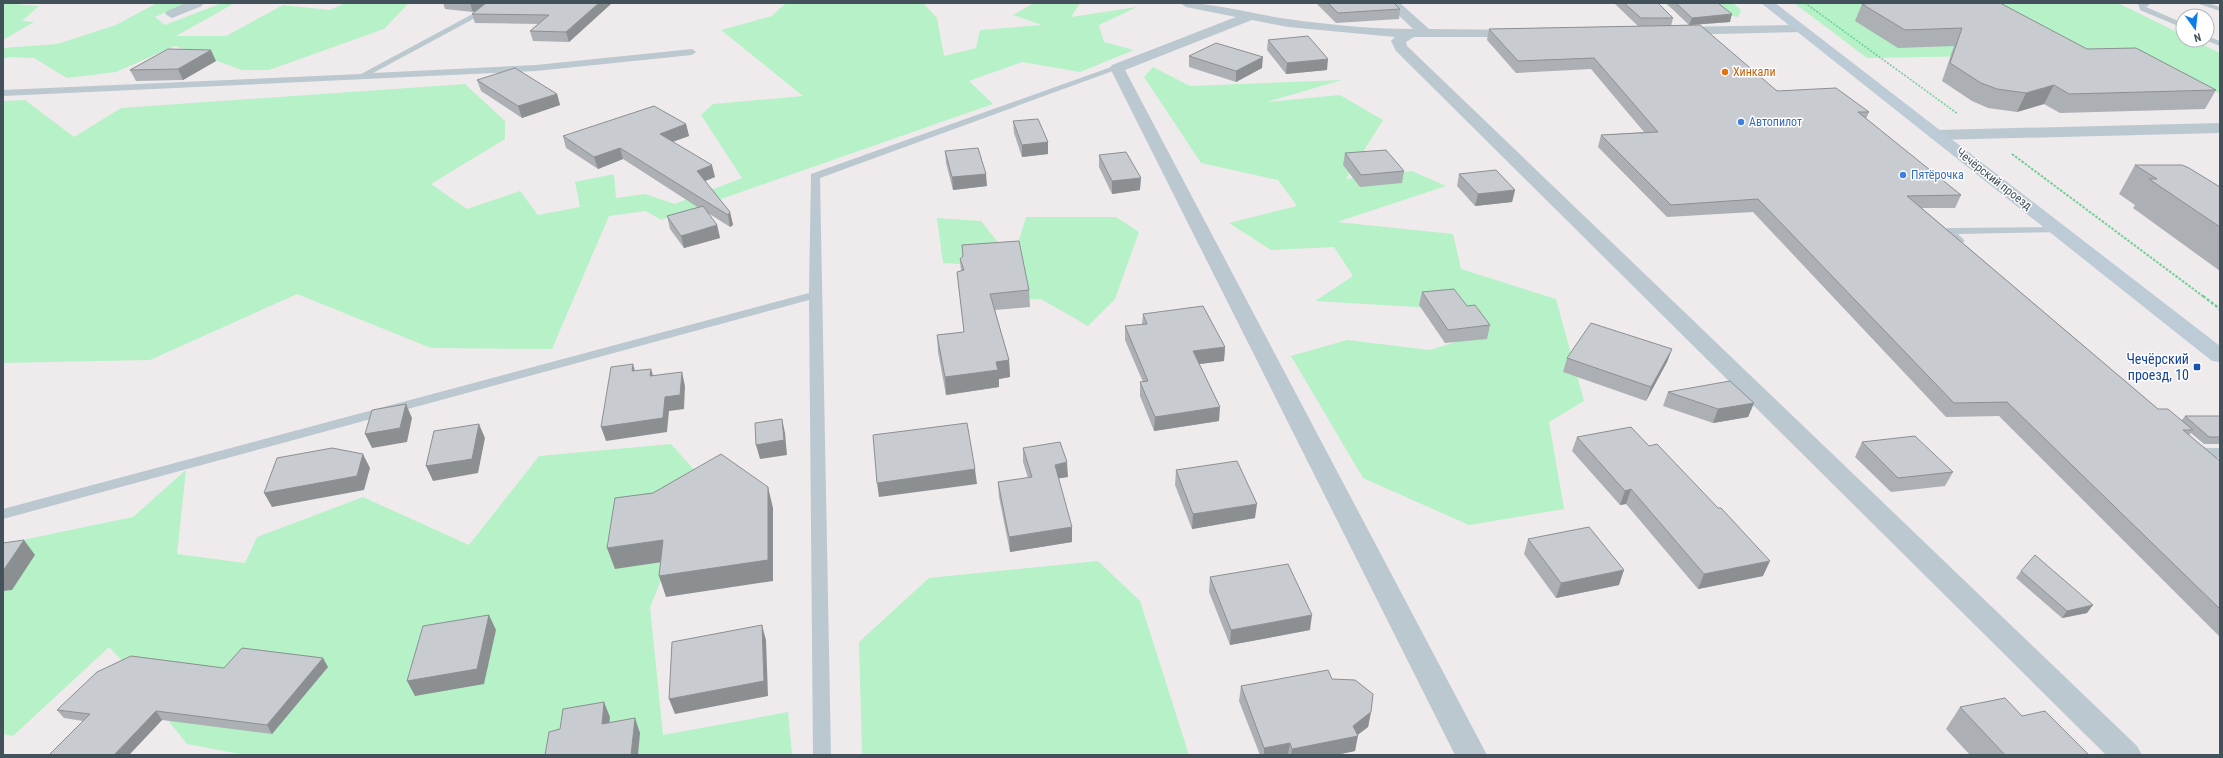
<svg xmlns="http://www.w3.org/2000/svg" width="2223" height="758" viewBox="0 0 2223 758" font-family="'Roboto Condensed',sans-serif">
<style>
.green{fill:#b6f1c8}
.lines{fill:none;stroke-linecap:round;stroke-linejoin:round}
.path-far2{stroke:#6cd097;stroke-width:1.5;stroke-dasharray:2 1.5;stroke-linecap:butt}
.path-far1{stroke:#6cd097;stroke-width:2;stroke-dasharray:2.5 1.5;stroke-linecap:butt}
.path{stroke:#6cd097;stroke-width:2.5;stroke-dasharray:3 2;stroke-linecap:butt}
.service{fill:#bbc8d0;fill-rule:evenodd}
.minor{fill:#bbc8d0;fill-rule:evenodd}
.secondary{fill:#bdcbd7;fill-rule:evenodd}
.wall{fill:#acafb4}
.shaded-wall{fill:#8c8f92}
.building{fill:#c8ccd1;stroke:#8c8f92}
.food-dot{fill:#e8710a;stroke:#fff;stroke-width:1.5}
.shop-dot{fill:#3f7fe0;stroke:#fff;stroke-width:1.5}
.transit-dot{fill:#1a4fb4;stroke:#fff;stroke-width:1.5}
.labels{text-anchor:middle;stroke-width:3;stroke-linejoin:round;paint-order:stroke}
.far-food-label{font-size:12px;fill:#c56008;stroke:#fff;text-anchor:start}
.far-shop-label{font-size:12px;fill:#366cbe;stroke:#fff;text-anchor:start}
.far-street-label{font-size:12px;fill:#43515a;stroke:#fff}
.transit-label{font-size:14px;fill:#164399;stroke:#fff;text-anchor:end}
</style>
<rect width="100%" height="100%" fill="#efebec"/>
<!-- green -->
<path class="green" d="M 3,3 L 39,6 L 22,21 L 34,22 L 3,40 Z
M 157,3 L 186,3 L 155,17 L 165,25 L 222,3 L 235,3 L 176,36 L 226,36 L 283,5 L 330,10 L 345,3 L 409,3 L 384,29 L 269,70 L 242,70 L 175,46 L 116,72 L 67,78 L 34,58 L 9,57 L 3,59 L 3,48 L 57,44 L 116,25 Z
M 786,3 L 923,3 L 937,18 L 944,56 L 976,48 L 980,30 L 1042,25 L 1013,15 L 1034,3 L 1080,3 L 1071,17 L 1137,7 L 1099,25 L 1104,42 L 1134,50 L 1080,72 L 1022,62 L 969,81 L 993,104 L 661,220 L 646,211 L 609,216 L 552,349 L 431,348 L 297,294 L 150,360 L 3,363 L 3,101 L 25,100 L 74,137 L 121,108 L 465,84 L 505,121 L 505,139 L 431,184 L 467,209 L 520,191 L 538,215 L 580,207 L 575,182 L 614,174 L 616,198 L 645,194 L 675,204 L 742,178 L 701,115 L 713,104 L 803,96 L 721,30 L 772,16 Z
M 1664,3 L 1733,3 L 1741,10 L 1738,17 L 1711,12 L 1679,13 Z
M 1794,3 L 2118,3 L 2183,35 L 2183,40 L 2193,40 L 2220,53 L 2220,94 L 2142,53 L 1867,58 Z
M 1153,67 L 1190,86 L 1342,80 L 1267,102 L 1340,95 L 1383,120 L 1346,179 L 1412,171 L 1446,186 L 1337,222 L 1453,234 L 1461,269 L 1556,299 L 1584,401 L 1549,422 L 1564,509 L 1469,525 L 1363,478 L 1291,356 L 1347,340 L 1430,350 L 1478,335 L 1433,308 L 1315,301 L 1353,276 L 1334,247 L 1271,250 L 1229,223 L 1297,206 L 1278,180 L 1201,163 L 1144,77 Z
M 1026,217 L 1116,217 L 1139,232 L 1115,299 L 1088,326 L 1041,299 L 1008,300 L 998,266 L 943,263 L 937,218 L 981,221 L 1000,245 L 1018,244 Z
M 671,444 L 697,473 L 669,561 L 650,607 L 663,735 L 788,712 L 792,755 L 245,755 L 187,744 L 132,675 L 129,668 L 109,647 L 13,736 L 3,734 L 3,544 L 133,517 L 186,470 L 177,554 L 245,563 L 257,537 L 363,497 L 469,545 L 539,456 Z
M 1098,561 L 1140,601 L 1189,755 L 862,755 L 859,642 L 929,578 Z"/>
<g class="lines">
<!-- path-far2 -->
<path class="path-far2" d="M 1805,3 L 1958,114"/>
<!-- path-far1 -->
<path class="path-far1" d="M 2012,154 L 2204,297"/>
<!-- path -->
<path class="path" d="M 2203,296 L 2220,309"/>
<!-- service -->
<path class="service" d="M 493,3 L 503,3 L 373,73 L 536,65 L 692,49 L 696,52 L 692,55 L 536,71 L 3,96 L 3,90 L 361,74 Z
M 2138,3 L 2152,3 L 2146,7 L 2183,23 L 2183,28 L 2140,10 Z
M 2196,3 L 2208,3 L 2220,7 L 2220,11 Z
M 2207,36 L 2220,41 L 2220,46 L 2205,40 L 2207,40 Z
M 1114,66 L 1121,68 L 820,178 L 831,755 L 813,755 L 809,300 L 3,519 L 3,509 L 809,293 L 811,174 Z
M 2059,227 L 2064,230 L 2063,232 L 1958,234 L 1965,241 L 1959,244 L 1955,243 L 1943,231 L 1948,228 Z
M 2196,442 L 2206,448 L 2220,448 L 2220,458 L 2198,456 L 2189,447 L 2191,444 Z"/>
<!-- minor -->
<path class="minor" d="M 186,3 L 203,3 L 202,6 L 172,18 L 165,14 L 167,11 Z
M 1180,3 C 1217,3 1251,14 1288,19 C 1330,25 1372,29 1413,29 L 1386,3 L 1400,3 L 1429,29 L 1523,30 L 1525,33 L 1518,37 L 1414,37 L 1406,42 L 1407,46 L 2137,746 L 2142,755 L 2106,755 L 1396,51 L 1391,41 L 1395,37 L 1288,27 L 1252,20 L 1125,70 L 1487,755 L 1455,755 L 1110,68 L 1112,65 L 1236,17 L 1186,7 Z
M 1799,25 L 1806,29 L 1804,32 L 1676,35 L 1669,31 L 1676,27 Z
M 2220,123 L 2220,133 L 1937,140 L 1931,138 L 1929,135 L 1931,132 L 1937,130 Z"/>
<!-- secondary -->
<path class="secondary" d="M 1761,3 L 1775,3 L 2220,346 L 2220,362 L 2212,361 Z"/>
</g>
<!-- wall -->
<path class="wall" d="M 443,3 L 612,3 L 569,42 L 533,41 L 530,31 L 538,24 L 475,23 L 472,14 L 475,11 L 473,12 L 445,9 Z
M 1316,3 L 1394,3 L 1400,9 L 1399,19 L 1336,23 Z
M 1614,3 L 1658,3 L 1673,18 L 1671,26 L 1638,26 Z
M 1666,3 L 1718,3 L 1730,22 L 1692,25 L 1777,91 L 1869,112 L 1866,119 L 1961,195 L 1955,208 L 1922,208 L 2158,409 L 2182,420 L 2185,416 L 2220,416 L 2220,444 L 2204,444 L 2191,433 L 2189,435 L 2220,461 L 2220,637 L 1999,416 L 1946,417 L 1753,212 L 1667,217 L 1598,147 L 1601,135 L 1644,132 L 1591,69 L 1516,73 L 1487,40 L 1489,29 L 1689,25 Z
M 1862,4 L 2087,49 L 2216,90 L 2205,109 L 2060,113 L 2044,104 L 2017,112 L 1988,108 L 1972,101 L 1942,81 L 1954,46 L 1898,48 L 1855,21 Z
M 1268,40 L 1327,70 L 1286,74 L 1267,50 Z
M 1189,56 L 1262,68 L 1236,82 L 1189,67 Z
M 216,61 L 183,80 L 136,81 L 130,70 Z
M 477,80 L 557,94 L 560,105 L 522,118 L 481,91 Z
M 1013,121 L 1048,142 L 1048,154 L 1022,157 L 1014,133 Z
M 686,124 L 689,136 L 673,142 L 715,177 L 705,181 L 730,212 L 733,225 L 730,227 L 708,213 L 717,225 L 720,238 L 684,248 L 670,229 L 667,216 L 699,208 L 623,159 L 598,169 L 566,148 L 563,136 Z
M 945,151 L 987,186 L 953,190 L 946,163 Z
M 1345,153 L 1404,171 L 1402,183 L 1360,187 L 1343,165 Z
M 1099,155 L 1140,190 L 1112,194 L 1099,167 Z
M 2135,165 L 2220,187 L 2220,271 L 2133,208 L 2135,205 L 2119,194 Z
M 1459,174 L 1515,190 L 1512,202 L 1475,206 L 1457,186 Z
M 962,245 L 1029,290 L 1030,307 L 995,310 L 1009,360 L 1010,377 L 999,379 L 999,387 L 946,395 L 938,352 L 937,335 L 964,332 L 957,272 L 961,271 L 960,259 L 963,257 Z
M 1422,292 L 1467,306 L 1490,325 L 1487,339 L 1445,343 L 1419,305 Z
M 1143,314 L 1225,347 L 1224,361 L 1199,364 L 1219,421 L 1154,431 L 1140,396 L 1140,382 L 1143,382 L 1125,340 L 1125,326 L 1142,324 Z
M 1672,349 L 1667,362 L 1646,401 L 1563,372 L 1567,358 Z
M 1668,392 L 1754,403 L 1748,417 L 1713,423 L 1663,406 Z
M 1577,437 L 1649,446 L 1718,508 L 1763,576 L 1698,589 L 1626,504 L 1620,505 L 1572,451 Z
M 1862,442 L 1953,472 L 1945,486 L 1891,492 L 1855,457 Z
M 1023,448 L 1068,477 L 1058,478 L 1072,542 L 1010,552 L 999,497 L 998,482 L 1028,478 L 1023,462 Z
M 1176,470 L 1255,518 L 1192,529 L 1175,485 Z
M 1528,539 L 1619,585 L 1556,598 L 1524,554 Z
M 2021,571 L 2087,613 L 2062,618 L 2016,578 Z
M 1210,577 L 1310,630 L 1230,645 L 1209,592 Z
M 328,667 L 272,734 L 162,720 L 129,755 L 49,755 L 83,721 L 64,718 L 57,710 L 224,668 Z
M 1332,679 L 1371,712 L 1368,727 L 1357,735 L 1355,751 L 1336,755 L 1260,755 L 1239,701 L 1241,686 Z
M 1960,707 L 2022,716 L 2089,755 L 1970,755 L 1946,729 Z"/>
<!-- shaded-wall -->
<path class="shaded-wall" d="M 470,3 L 490,3 L 473,12 Z
M 599,3 L 612,3 L 569,42 L 566,32 Z
M 1732,14 L 1730,22 L 1689,25 L 1692,18 Z
M 211,50 L 216,61 L 183,80 L 178,69 Z
M 1263,57 L 1262,68 L 1236,82 L 1236,71 Z
M 1328,59 L 1327,70 L 1286,74 L 1287,63 Z
M 2054,85 L 2044,104 L 2017,112 L 2026,93 Z
M 557,94 L 560,105 L 522,118 L 518,106 Z
M 686,124 L 689,136 L 663,145 L 660,134 Z
M 1048,142 L 1048,154 L 1022,157 L 1022,145 Z
M 620,148 L 623,159 L 598,169 L 594,157 Z
M 712,165 L 715,177 L 700,183 L 697,171 Z
M 986,174 L 987,186 L 953,190 L 952,177 Z
M 1141,178 L 1140,190 L 1112,194 L 1112,181 Z
M 1515,190 L 1512,202 L 1475,206 L 1478,194 Z
M 730,212 L 733,225 L 730,227 L 728,215 Z
M 717,225 L 720,238 L 684,248 L 681,236 Z
M 1225,347 L 1224,361 L 1192,365 L 1193,351 Z
M 1672,349 L 1667,362 L 1646,401 L 1651,387 Z
M 1009,360 L 1010,377 L 999,379 L 999,387 L 946,395 L 945,377 L 996,362 Z
M 633,364 L 637,378 L 632,371 Z
M 651,369 L 655,382 L 650,376 Z
M 682,372 L 685,386 L 684,409 L 669,411 L 667,432 L 606,441 L 601,427 L 665,397 Z
M 1754,403 L 1748,417 L 1713,423 L 1718,409 Z
M 406,404 L 412,418 L 407,442 L 372,448 L 365,434 Z
M 1220,407 L 1219,421 L 1154,431 L 1155,417 Z
M 782,419 L 785,433 L 787,455 L 760,459 L 756,445 Z
M 479,424 L 485,438 L 478,473 L 433,481 L 426,466 Z
M 363,454 L 370,468 L 364,490 L 272,507 L 264,493 Z
M 1067,462 L 1068,477 L 1055,479 L 1055,465 Z
M 975,469 L 977,484 L 879,497 L 877,483 Z
M 768,487 L 773,508 L 773,581 L 666,597 L 659,576 Z
M 1631,489 L 1626,504 L 1620,505 L 1625,491 Z
M 1257,504 L 1255,518 L 1192,529 L 1193,514 Z
M 1072,527 L 1072,542 L 1010,552 L 1009,537 Z
M 24,540 L 35,555 L 12,590 L 3,591 L 3,571 Z
M 663,540 L 669,561 L 615,569 L 607,548 Z
M 1770,561 L 1763,576 L 1698,589 L 1704,574 Z
M 1624,570 L 1619,585 L 1556,598 L 1561,583 Z
M 2093,605 L 2087,613 L 2062,618 L 2067,611 Z
M 489,615 L 496,630 L 484,684 L 415,696 L 407,681 Z
M 1312,615 L 1310,630 L 1230,645 L 1231,630 Z
M 762,625 L 766,640 L 768,696 L 675,714 L 669,699 Z
M 323,658 L 328,667 L 272,734 L 267,725 Z
M 604,702 L 610,717 L 608,739 L 602,724 Z
M 156,711 L 162,720 L 129,755 L 114,755 Z
M 1371,712 L 1368,727 L 1355,737 L 1358,736 L 1355,751 L 1336,755 L 1291,755 L 1292,749 L 1353,726 Z
M 635,718 L 640,733 L 638,755 L 631,755 Z
M 1290,743 L 1288,755 L 1264,755 L 1264,748 Z"/>
<!-- building -->
<path class="building" d="M 486,3 L 599,3 L 566,32 L 530,31 L 549,15 L 472,14 Z
M 1328,3 L 1394,3 L 1400,9 L 1338,13 Z
M 1624,3 L 1658,3 L 1673,18 L 1641,18 Z
M 1676,3 L 1718,3 L 1732,14 L 1692,18 Z
M 1880,3 L 2000,3 L 2087,49 L 2136,48 L 2216,90 L 2069,94 L 2054,85 L 2026,93 L 1997,89 L 1981,83 L 1950,63 L 1962,28 L 1905,30 L 1862,4 Z
M 1700,25 L 1777,91 L 1836,88 L 1869,112 L 1858,112 L 1961,195 L 1907,196 L 2158,409 L 2168,409 L 2193,430 L 2183,430 L 2220,461 L 2220,609 L 2007,402 L 1954,403 L 1758,199 L 1671,205 L 1601,135 L 1658,132 L 1594,58 L 1518,61 L 1489,29 Z
M 1308,36 L 1328,59 L 1287,63 L 1268,40 Z
M 1216,43 L 1263,57 L 1236,71 L 1189,56 Z
M 168,49 L 211,50 L 178,69 L 130,70 Z
M 515,68 L 557,94 L 518,106 L 477,80 Z
M 654,106 L 686,124 L 660,134 L 712,165 L 697,171 L 730,212 L 728,215 L 620,148 L 594,157 L 563,136 Z
M 1038,119 L 1048,142 L 1022,145 L 1013,121 Z
M 978,148 L 986,174 L 952,177 L 945,151 Z
M 1386,150 L 1404,171 L 1361,175 L 1345,153 Z
M 1126,152 L 1141,178 L 1112,181 L 1099,155 Z
M 2135,165 L 2182,165 L 2189,168 L 2220,187 L 2220,227 L 2149,179 L 2157,179 Z
M 1496,170 L 1515,190 L 1478,194 L 1459,174 Z
M 703,206 L 717,225 L 681,236 L 667,216 Z
M 1019,241 L 1029,290 L 990,294 L 1009,360 L 996,362 L 998,370 L 945,377 L 937,335 L 964,332 L 957,272 L 964,270 L 960,259 L 963,256 L 962,245 Z
M 1454,289 L 1467,306 L 1475,305 L 1490,325 L 1448,330 L 1422,292 Z
M 1203,306 L 1225,347 L 1193,351 L 1220,407 L 1155,417 L 1140,382 L 1148,381 L 1125,326 L 1147,324 L 1143,314 Z
M 1591,323 L 1672,349 L 1651,387 L 1567,358 Z
M 633,364 L 632,371 L 651,369 L 650,376 L 682,372 L 680,395 L 665,397 L 663,418 L 601,427 L 611,367 Z
M 1730,381 L 1754,403 L 1718,409 L 1668,392 Z
M 406,404 L 400,428 L 365,434 L 372,410 Z
M 2185,416 L 2220,416 L 2220,437 L 2209,437 Z
M 782,419 L 784,440 L 756,445 L 755,423 Z
M 967,423 L 975,469 L 877,483 L 873,435 Z
M 479,424 L 472,459 L 426,466 L 434,431 Z
M 1631,427 L 1649,446 L 1657,444 L 1718,508 L 1721,508 L 1770,561 L 1704,574 L 1631,489 L 1625,491 L 1577,437 Z
M 1915,436 L 1953,472 L 1898,478 L 1862,442 Z
M 1060,442 L 1067,462 L 1055,465 L 1072,527 L 1009,537 L 998,482 L 1032,477 L 1023,448 Z
M 332,448 L 363,454 L 357,476 L 264,493 L 277,458 Z
M 721,454 L 768,487 L 768,560 L 659,576 L 663,540 L 607,548 L 615,498 L 653,493 Z
M 1237,461 L 1257,504 L 1193,514 L 1176,470 Z
M 1589,527 L 1624,570 L 1561,583 L 1528,539 Z
M 24,540 L 3,571 L 3,543 Z
M 2035,555 L 2093,605 L 2067,611 L 2021,571 Z
M 1288,564 L 1312,615 L 1231,630 L 1210,577 Z
M 489,615 L 477,669 L 407,681 L 423,626 Z
M 762,625 L 764,681 L 669,699 L 672,642 Z
M 242,648 L 323,658 L 267,725 L 156,711 L 114,755 L 49,755 L 90,714 L 57,710 L 97,672 L 131,656 L 224,668 Z
M 1328,670 L 1332,679 L 1355,680 L 1373,694 L 1371,712 L 1353,726 L 1358,736 L 1292,749 L 1290,743 L 1264,748 L 1241,686 Z
M 2005,698 L 2022,716 L 2045,711 L 2089,755 L 2005,755 L 1960,707 Z
M 604,702 L 602,724 L 635,718 L 631,755 L 545,755 L 549,732 L 560,729 L 563,709 Z"/>
<!-- markers -->
<circle class="food-dot" cx="1725" cy="72" r="4"/>
<g class="shop-dot">
<circle cx="1741" cy="122" r="4"/>
<circle cx="1903" cy="175" r="4"/>
</g>
<rect class="transit-dot" x="2193" y="363" width="8" height="8" rx="2"/>
<g class="labels">
<!-- far-food labels -->
<g class="far-food-label">
<text x="1733" y="76">Хинкали</text>
</g>
<!-- far-shop labels -->
<g class="far-shop-label">
<text x="1749" y="126">Автопилот</text>
<text x="1911" y="179">Пятёрочка</text>
</g>
<!-- far-street labels -->
<g class="far-street-label">
<text transform="translate(1994 179) rotate(38)" y="4">Чечёрский проезд</text>
</g>
<!-- transit labels -->
<g class="transit-label">
<text x="2189" y="364">Чечёрский<tspan x="2189" dy="16">проезд, 10</tspan></text>
</g>
</g>
<!-- border -->
<rect width="2223" height="758" fill="none" stroke="#43515a" stroke-width="8"/>
<!-- north arrow -->
<g transform="translate(2195 28) rotate(165)"><circle r="19" fill="#ffffff" stroke="#b4b9bd"/>
<path d="M0-3L7 15L0 10L-7 15Z" fill="#0e7de6"/>
<text y="-6" font-size="11" font-weight="bold" text-anchor="middle" fill="#43515a">N</text>
</g>
</svg>
